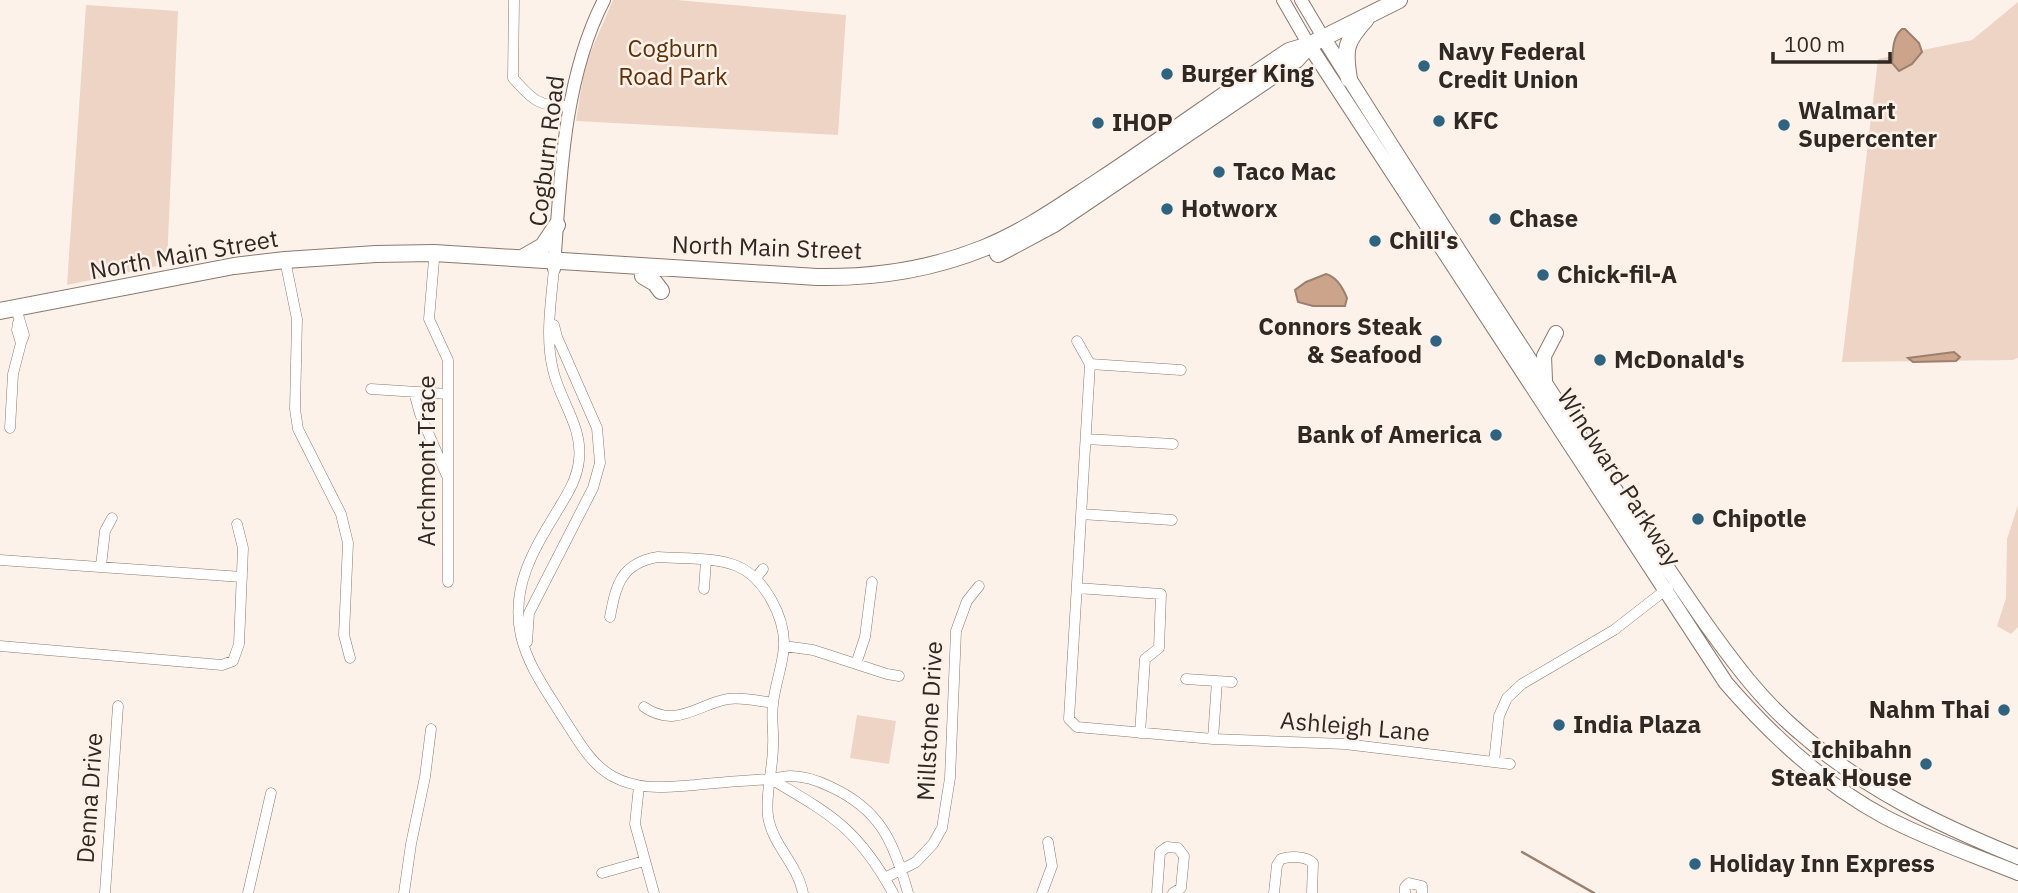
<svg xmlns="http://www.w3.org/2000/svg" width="2018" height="893" viewBox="0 0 2018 893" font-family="'IBM Plex Sans',sans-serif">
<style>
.green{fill:#eed4c4}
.water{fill:#cba48b;stroke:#9c7f6c;stroke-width:2}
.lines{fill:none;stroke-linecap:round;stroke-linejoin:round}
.stream{stroke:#9c7f6c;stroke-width:2.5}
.minor-casing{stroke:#8a796e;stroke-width:11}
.tertiary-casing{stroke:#8a796e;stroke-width:14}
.secondary-casing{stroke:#8a796e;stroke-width:16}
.primary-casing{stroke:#8a796e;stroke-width:18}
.minor{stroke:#fff;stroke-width:10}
.tertiary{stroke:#fff;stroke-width:12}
.secondary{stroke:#fff;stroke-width:14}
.primary{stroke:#fff;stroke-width:16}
.poi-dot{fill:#2f6480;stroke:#fdf2ea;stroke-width:2.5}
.labels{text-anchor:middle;stroke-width:5;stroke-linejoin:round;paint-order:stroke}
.park-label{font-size:24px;fill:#623006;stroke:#fdf2ea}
.poi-label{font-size:24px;font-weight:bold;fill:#2f2823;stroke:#fdf2ea;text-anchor:start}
.street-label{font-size:24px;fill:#2f2823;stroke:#fdf2ea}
</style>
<rect width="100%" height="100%" fill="#fdf2ea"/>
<!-- green -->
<path class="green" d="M 613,0 L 677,0 L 846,15 L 838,135 L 576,121 L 585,65 Z
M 2018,2 L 2018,358 L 2013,360 L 1842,362 L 1878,59 L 1972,40 Z
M 86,5 L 178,11 L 167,264 L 67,285 Z
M 2018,505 L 2018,627 L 2011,634 L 1997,626 L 2006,598 L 2007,539 Z
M 857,715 L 896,721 L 889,764 L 850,758 Z"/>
<!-- water -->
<path class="water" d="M 1902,29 L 1905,29 L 1919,43 L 1922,52 L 1912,64 L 1899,71 L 1892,63 C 1893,52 1892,37 1902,29 Z
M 1326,274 C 1337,277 1343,288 1347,298 L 1345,306 L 1313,306 L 1298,302 L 1295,290 L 1306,282 Z
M 1954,352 L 1960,357 L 1956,361 L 1913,362 L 1908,358 Z"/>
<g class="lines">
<!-- stream -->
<path class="stream" d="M 1522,852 L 1594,893"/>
<defs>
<path id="minor" d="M 514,0 L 513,78 C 533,101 540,107 570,106
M 285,260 L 297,319 L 295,409 L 298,429 L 341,514 L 348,543 L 344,635 L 350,658
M 434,260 L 429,319 L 448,360 L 448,582
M 554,269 C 551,302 545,337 553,370 C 560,401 583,427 579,460 C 577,479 568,493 559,508 C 534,549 510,587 521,636 C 528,666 546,690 562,716 C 577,738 589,763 612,776 C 639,791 666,787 695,785 C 720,782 744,781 769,779 C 776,779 783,776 790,776 C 803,776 819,781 831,787 C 881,810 894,843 908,893
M 16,308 L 24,335 L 21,343 L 17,330 L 18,323
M 1077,341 L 1090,364 L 1069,719 L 1077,727 L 1213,739 L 1345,744 L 1510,764
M 1090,364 L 1181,370
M 371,389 L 448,394
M 414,392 L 420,414 L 447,476
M 10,428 L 13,374 L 21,343
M 1086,439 L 1173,444
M 1081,514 L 1172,520
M 0,560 L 242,577
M 101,566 L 105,531 L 112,518
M 756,578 L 763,569
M 1077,588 L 1161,594 L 1159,648 L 1145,659 L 1140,733
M 704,589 L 706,561
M 610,617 C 616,585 621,563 658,557 C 683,559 714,557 737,566 C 764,577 785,617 784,646 C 783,665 775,684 773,704 C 771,718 774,732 773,746 C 773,769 765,794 768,816 C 772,845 797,863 803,893
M 527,642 L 529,613 L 593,488 L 600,463 L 597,428 L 557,337 L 554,325
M 0,646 L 222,665 L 233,661 L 239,644 L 243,548 L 237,524
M 784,646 L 813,650 L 887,674 L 899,676
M 856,664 L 865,637 L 872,582
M 1186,679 L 1232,682
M 644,707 C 676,729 698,704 728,699 C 743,697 758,701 773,703
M 1213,739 L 1217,681
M 1494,762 L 1499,716 L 1507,698 L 1522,684 L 1614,630 L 1668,588
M 771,779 C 832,815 858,829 893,893
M 639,786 L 635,824 L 654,893
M 602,873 L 644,861
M 885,878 L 916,862 L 933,844 L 942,828 L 950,778 L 956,631 L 967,601 L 979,586
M 105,893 L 118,706
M 248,893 L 271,793
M 404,893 L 411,844 L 425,777 L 431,729
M 1042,893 L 1052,866 L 1048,842
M 1157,893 L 1160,852 L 1167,847 L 1178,848 L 1184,856 L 1181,888 L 1173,893
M 1274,893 L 1277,865 L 1281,859 C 1290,856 1306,856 1313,863 L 1312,893
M 1405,893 L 1405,887 L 1409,883 L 1422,886 L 1422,893"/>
<path id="tertiary" d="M 1283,0 L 1309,45
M 1301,0 L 1323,37
M 554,269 C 560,181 563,79 604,0"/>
<path id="secondary" d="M 1323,37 C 1417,187 1513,335 1610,482 C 1642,530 1673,577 1706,624 C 1734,663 1762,701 1799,732 C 1864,789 1939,825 2018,857
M 1309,45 L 1726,683 C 1771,735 1823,784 1885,817 C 1927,839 1973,855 2018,873
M 1545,380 L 1544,356 L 1556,333"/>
<path id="primary" d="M 1349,79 C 1344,49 1345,42 1366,19
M 998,254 L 1054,224 L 1296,60 L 1308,47
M 522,258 L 543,246 L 557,225
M 643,276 L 655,283 L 661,291
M 0,311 L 234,266 L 285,260 L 376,254 L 434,253 L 817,277 C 873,278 932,269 984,248 C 1026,231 1062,205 1099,181 C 1163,139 1225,93 1289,51 L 1309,45 L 1399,0"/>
</defs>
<!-- minor casing -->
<use href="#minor" class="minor-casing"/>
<!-- tertiary casing -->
<use href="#tertiary" class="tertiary-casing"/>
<!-- secondary casing -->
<use href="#secondary" class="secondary-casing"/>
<!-- primary casing -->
<use href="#primary" class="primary-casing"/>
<!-- minor -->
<use href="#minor" class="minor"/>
<!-- tertiary -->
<use href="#tertiary" class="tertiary"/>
<!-- secondary -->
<use href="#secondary" class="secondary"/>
<!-- primary -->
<use href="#primary" class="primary"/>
</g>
<!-- markers -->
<g class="poi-dot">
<circle cx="1424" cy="66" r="7"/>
<circle cx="1167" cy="74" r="7"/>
<circle cx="1439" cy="121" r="7"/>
<circle cx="1098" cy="123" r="7"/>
<circle cx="1784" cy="125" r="7"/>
<circle cx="1219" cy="172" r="7"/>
<circle cx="1167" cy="209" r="7"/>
<circle cx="1495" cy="219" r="7"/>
<circle cx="1375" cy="241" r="7"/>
<circle cx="1543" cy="275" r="7"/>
<circle cx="1436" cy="341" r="7"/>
<circle cx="1600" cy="360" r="7"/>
<circle cx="1496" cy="435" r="7"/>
<circle cx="1698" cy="519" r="7"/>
<circle cx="2004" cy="710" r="7"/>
<circle cx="1559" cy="725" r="7"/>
<circle cx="1926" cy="764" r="7"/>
<circle cx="1695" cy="864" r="7"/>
</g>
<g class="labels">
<!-- park labels -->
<g class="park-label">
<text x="673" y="57">Cogburn<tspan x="673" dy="28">Road Park</tspan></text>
</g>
<!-- poi labels -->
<g class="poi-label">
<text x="1438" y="60">Navy Federal<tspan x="1438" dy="28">Credit Union</tspan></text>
<text x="1181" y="82">Burger King</text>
<text x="1798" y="119">Walmart<tspan x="1798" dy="28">Supercenter</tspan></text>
<text x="1453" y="129">KFC</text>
<text x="1112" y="131">IHOP</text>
<text x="1233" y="180">Taco Mac</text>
<text x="1181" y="217">Hotworx</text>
<text x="1509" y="227">Chase</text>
<text x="1389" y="249">Chili's</text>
<text x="1557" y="283">Chick-fil-A</text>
<text x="1422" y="335" text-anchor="end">Connors Steak<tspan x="1422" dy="28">&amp; Seafood</tspan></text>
<text x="1614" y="368">McDonald's</text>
<text x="1482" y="443" text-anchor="end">Bank of America</text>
<text x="1712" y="527">Chipotle</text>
<text x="1990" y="718" text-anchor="end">Nahm Thai</text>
<text x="1573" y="733">India Plaza</text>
<text x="1912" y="758" text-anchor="end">Ichibahn<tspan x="1912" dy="28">Steak House</tspan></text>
<text x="1709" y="872">Holiday Inn Express</text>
</g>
<!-- street labels -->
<g class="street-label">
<text transform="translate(547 151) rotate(-83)" y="8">Cogburn Road</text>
<text transform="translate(767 248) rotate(2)" y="8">North Main Street</text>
<text transform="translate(184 255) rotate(-10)" y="8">North Main Street</text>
<text transform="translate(427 461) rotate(-90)" y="8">Archmont Trace</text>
<text transform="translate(1619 478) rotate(57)" y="8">Windward Parkway</text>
<text transform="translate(930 721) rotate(-87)" y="8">Millstone Drive</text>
<text transform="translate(1355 727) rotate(5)" y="8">Ashleigh Lane</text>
<text transform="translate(90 798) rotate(-86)" y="8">Denna Drive</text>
</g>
</g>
<!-- scale -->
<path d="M1773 52v10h117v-10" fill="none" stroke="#2f2823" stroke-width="3.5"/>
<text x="1784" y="52" font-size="21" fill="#2f2823" stroke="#fdf2ea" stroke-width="5" paint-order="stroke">100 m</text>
</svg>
